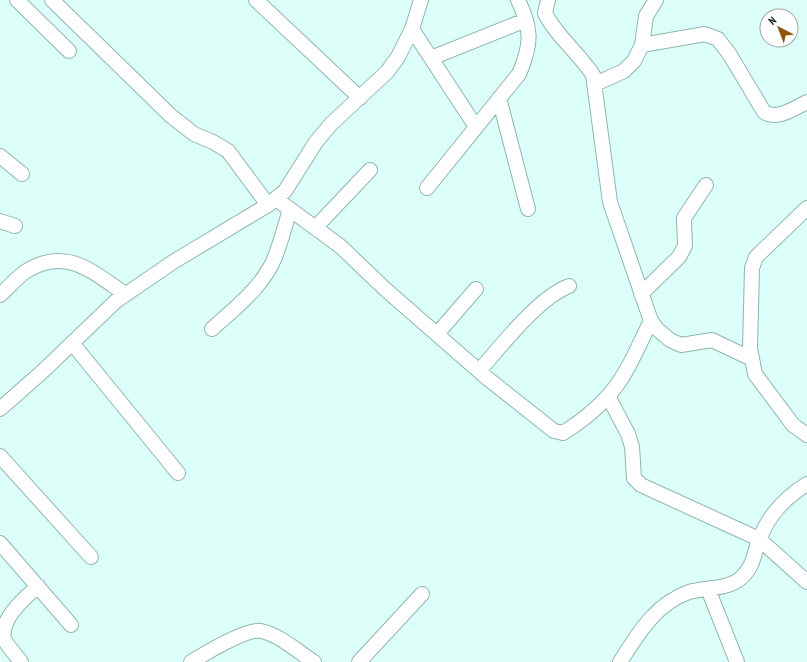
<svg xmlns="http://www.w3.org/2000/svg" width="807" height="662" viewBox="0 0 807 662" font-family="'PT Sans Narrow',sans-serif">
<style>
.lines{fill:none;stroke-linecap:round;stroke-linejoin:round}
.street-casing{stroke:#8eb6af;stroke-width:16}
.street{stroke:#fff;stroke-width:14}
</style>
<rect width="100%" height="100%" fill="#ddfff9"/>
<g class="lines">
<defs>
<path id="street" d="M 17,0 L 69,51
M 52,0 L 171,116 L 194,134 L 213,142 L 228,151 L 268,205
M 256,0 L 360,98
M 548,0 L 545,13 C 556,36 579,53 593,75 L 610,202 L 651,321 L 657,329 L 670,340 L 681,345 L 712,340 L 752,359
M 412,29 L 476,127
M 642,45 L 705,34 L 718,39 L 730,55 L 764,112 C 777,121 794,108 807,102
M 431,58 L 526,20
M 595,84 L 624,71 L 634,61 L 642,45 L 646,16 L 656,0
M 499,98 L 528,209
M 0,156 L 22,174
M 427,188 L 519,74 C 532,44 532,29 518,0
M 276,199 L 340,246 L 385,289 L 487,378 L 554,431 L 563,433 C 584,420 608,400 621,379 C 633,361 641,340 651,321
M 807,208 L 756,257 L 752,268 L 750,348 L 755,374 L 793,425 L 807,435
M 0,221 L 15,226
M 315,228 L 370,170
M 641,294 L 679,257 L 685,246 L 684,218 L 706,185
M 0,295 C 9,287 18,276 28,270 C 67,247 93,272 125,294
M 212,329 C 235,308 263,287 275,257 C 281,242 285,225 290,210
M 437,334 L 476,289
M 72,343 L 178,473
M 479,371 C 502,345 538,298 569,286
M 608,396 L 628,434 L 632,447 L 634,478 L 641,485 L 759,539 L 807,582
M 0,409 L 42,372 L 116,301 L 173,262 L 268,205 L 285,191 L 316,142 L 331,124 L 387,72 L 398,57 L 412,29 L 421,0
M 0,456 L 91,557
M 0,543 L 71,625
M 708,589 L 737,662
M 21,662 C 16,655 8,647 4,639 C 0,618 25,598 38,586
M 191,662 C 204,654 247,628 261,631 C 280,635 298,652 314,662
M 359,662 L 422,594
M 620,662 C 638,634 655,604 689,592 C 706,587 727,590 741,578 C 755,565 753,554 760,538 C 769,514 785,498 807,484"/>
</defs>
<!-- street casing -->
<use href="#street" class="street-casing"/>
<!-- street -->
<use href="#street" class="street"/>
</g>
<!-- north arrow -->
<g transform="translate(779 28) rotate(318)"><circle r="19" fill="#ffffff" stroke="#a2a8a7"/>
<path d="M0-3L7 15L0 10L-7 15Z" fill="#8e560c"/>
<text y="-6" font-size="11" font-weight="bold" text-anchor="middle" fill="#162623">N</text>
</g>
</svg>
